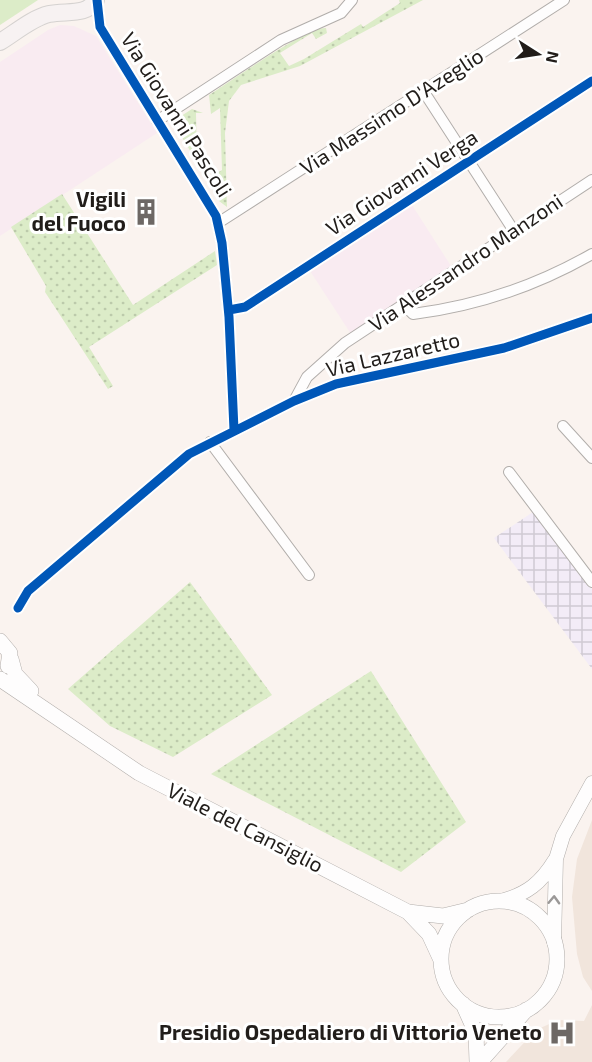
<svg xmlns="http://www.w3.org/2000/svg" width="592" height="1062" viewBox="0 0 592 1062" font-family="'Exo 2',sans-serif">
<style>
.commercial{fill:#f9ebf1}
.industrial{fill:url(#industrial-grid)}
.built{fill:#f1e5dc}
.grass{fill:url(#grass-dots)}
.pitch{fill:#dcecc8}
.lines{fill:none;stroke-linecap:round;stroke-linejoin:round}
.minor-casing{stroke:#b1adaa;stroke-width:12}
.tertiary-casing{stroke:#b1adaa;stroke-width:15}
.secondary-casing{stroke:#b1adaa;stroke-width:16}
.primary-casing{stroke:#d5d2d0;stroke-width:18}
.minor{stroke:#fefdfd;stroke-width:10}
.tertiary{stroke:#fefdfd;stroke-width:14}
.secondary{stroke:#fefdfd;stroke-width:15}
.primary{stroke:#f7f2f2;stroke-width:16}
.cycleway-casing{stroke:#fff;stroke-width:13}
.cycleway{stroke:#0057b8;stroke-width:9}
.oneway{stroke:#9b9897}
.labels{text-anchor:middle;stroke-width:6;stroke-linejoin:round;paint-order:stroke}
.street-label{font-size:21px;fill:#211d1a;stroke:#fff}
.poi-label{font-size:21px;font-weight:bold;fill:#211d1a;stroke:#fff;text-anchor:end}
</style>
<defs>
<pattern id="industrial-grid" width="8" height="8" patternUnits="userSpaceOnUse" patternTransform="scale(1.5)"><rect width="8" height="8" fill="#f3ecf7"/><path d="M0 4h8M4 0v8" fill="none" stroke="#d0cad3"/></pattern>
<pattern id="grass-dots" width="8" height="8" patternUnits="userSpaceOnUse" patternTransform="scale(1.5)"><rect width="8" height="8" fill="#dcecc8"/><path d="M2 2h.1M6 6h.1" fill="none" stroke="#bccaab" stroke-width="1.8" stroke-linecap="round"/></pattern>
</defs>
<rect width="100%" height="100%" fill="#faf3ef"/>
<!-- commercial -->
<path class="commercial" d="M 60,25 L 74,26 L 96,36 L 157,133 L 0,236 L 0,62 L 48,30 Z
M 412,205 L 451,266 L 351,334 L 310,271 Z"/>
<!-- industrial -->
<path class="industrial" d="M 533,512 L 592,589 L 592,669 L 494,538 Z"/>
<!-- built -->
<path class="built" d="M 592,820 L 592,991 L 583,977 L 577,954 L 572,897 L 577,859 Z
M 592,1005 L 592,1062 L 506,1062 L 536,1030 L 558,1020 L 584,1021 Z"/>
<!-- grass -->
<path class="grass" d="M 399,0 L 423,0 L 300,66 L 241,85 L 229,101 L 225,133 L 227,207 L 219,201 L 210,185 L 214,175 L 222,170 L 220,108 L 211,114 L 209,95 C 230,82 308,26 326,28 L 327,33 L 316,39 L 312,33 L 280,53 L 289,66 L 304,59 L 361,24 L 363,27 L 400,3 Z
M 192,109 L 203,113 L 196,113 L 197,162 L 175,126 L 178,118 Z
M 62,194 L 133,305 L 215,251 L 217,265 L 89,347 L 113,386 L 108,389 L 45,292 L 46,286 L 11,227 Z
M 190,582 L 272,695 L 173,757 L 110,726 L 68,689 Z
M 371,671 L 466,822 L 401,872 L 211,774 Z"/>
<!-- pitch -->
<path class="pitch" d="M 0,0 L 38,0 L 0,25 Z"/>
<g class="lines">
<defs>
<path id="minor" d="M 97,0 L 100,27 L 216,216 L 222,243 L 229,317 L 234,430
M 424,92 L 514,231
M 157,121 L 281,40 L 341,13 L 352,0
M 218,223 L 564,0
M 403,304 L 413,314 C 477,306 536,286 592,254
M 229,310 L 245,307 L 592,81
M 294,401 L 307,377 L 345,343 L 592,180
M 563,426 L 592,458
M 210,442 L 309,575
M 509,472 L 592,582
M 18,608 L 28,591 L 189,454 L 294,401 L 336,384 L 504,348 L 592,318"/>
<path id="tertiary" d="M 501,901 C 527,894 541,883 555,860
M 554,942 L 556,859 L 563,836 L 592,783"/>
<path id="secondary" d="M 0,641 L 10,653 L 8,666
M 11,659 L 15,674 L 31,691
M 0,679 L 139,773 L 408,912 L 443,916 L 468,910
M441 959a58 58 0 1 1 116 0a58 58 0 1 1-116 0Z
M 408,912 L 429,934 L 441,960
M 463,1004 L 476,1033 L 477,1062
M 480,1062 L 526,1010"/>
<path id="primary" d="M 0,42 C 15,33 32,18 49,14 C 66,10 86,17 96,0"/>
</defs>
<!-- minor casing -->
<use href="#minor" class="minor-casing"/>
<!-- tertiary casing -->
<use href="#tertiary" class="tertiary-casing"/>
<!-- secondary casing -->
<use href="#secondary" class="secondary-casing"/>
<!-- primary casing -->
<use href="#primary" class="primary-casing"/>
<!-- minor -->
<use href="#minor" class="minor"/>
<!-- tertiary -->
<use href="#tertiary" class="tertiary"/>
<!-- secondary -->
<use href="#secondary" class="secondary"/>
<!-- primary -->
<use href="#primary" class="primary"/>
<defs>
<path id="cycleway" d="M 97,0 L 100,27 L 216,216 L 222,243 L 229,317 L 234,430
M 229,310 L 245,307 L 592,81
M 18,608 L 28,591 L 189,454 L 294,401 L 336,384 L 504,348 L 592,318"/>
</defs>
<!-- cycleway casing -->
<use href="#cycleway" class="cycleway-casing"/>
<!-- cycleway -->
<use href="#cycleway" class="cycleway"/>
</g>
<!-- one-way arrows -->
<defs><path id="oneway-chevron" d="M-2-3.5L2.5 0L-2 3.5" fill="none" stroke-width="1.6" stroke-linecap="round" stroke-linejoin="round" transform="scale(1.5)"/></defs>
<use class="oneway" href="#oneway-chevron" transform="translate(554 900) rotate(-88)"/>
<!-- icons -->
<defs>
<symbol id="building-bare" viewBox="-9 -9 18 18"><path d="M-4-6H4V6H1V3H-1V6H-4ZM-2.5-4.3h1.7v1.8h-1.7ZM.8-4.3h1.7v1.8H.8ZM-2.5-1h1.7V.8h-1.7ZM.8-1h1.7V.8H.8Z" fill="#6d6865" stroke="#fff" stroke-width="2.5" paint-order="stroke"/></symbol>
<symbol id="hospital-bare" viewBox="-9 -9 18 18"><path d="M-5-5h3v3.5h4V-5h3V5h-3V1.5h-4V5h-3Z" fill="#6d6865" stroke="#fff" stroke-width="2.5" paint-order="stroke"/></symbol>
</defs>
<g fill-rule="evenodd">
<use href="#building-bare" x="127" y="193" width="38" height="38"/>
<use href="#hospital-bare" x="543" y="1014" width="38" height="38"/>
</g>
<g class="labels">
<!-- street labels -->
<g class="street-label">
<text transform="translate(392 112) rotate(-33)" y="7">Via Massimo D'Azeglio</text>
<text transform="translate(176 115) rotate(58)" y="7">Via Giovanni Pascoli</text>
<text transform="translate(402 183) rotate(-33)" y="7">Via Giovanni Verga</text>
<text transform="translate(466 263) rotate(-34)" y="7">Via Alessandro Manzoni</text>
<text transform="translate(393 355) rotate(-13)" y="7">Via Lazzaretto</text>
<text transform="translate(245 828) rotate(27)" y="7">Viale del Cansiglio</text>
</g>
<!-- poi labels -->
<g class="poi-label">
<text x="126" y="207">Vigili<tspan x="126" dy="24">del Fuoco</tspan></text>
<text x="542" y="1040">Presidio Ospedaliero di Vittorio Veneto</text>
</g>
</g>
<!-- north arrow -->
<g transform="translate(538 54) rotate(102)" stroke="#ffffff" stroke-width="4.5" paint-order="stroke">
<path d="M0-4.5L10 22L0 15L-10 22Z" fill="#211d1a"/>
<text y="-9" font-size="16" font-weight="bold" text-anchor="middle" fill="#211d1a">N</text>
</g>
</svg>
